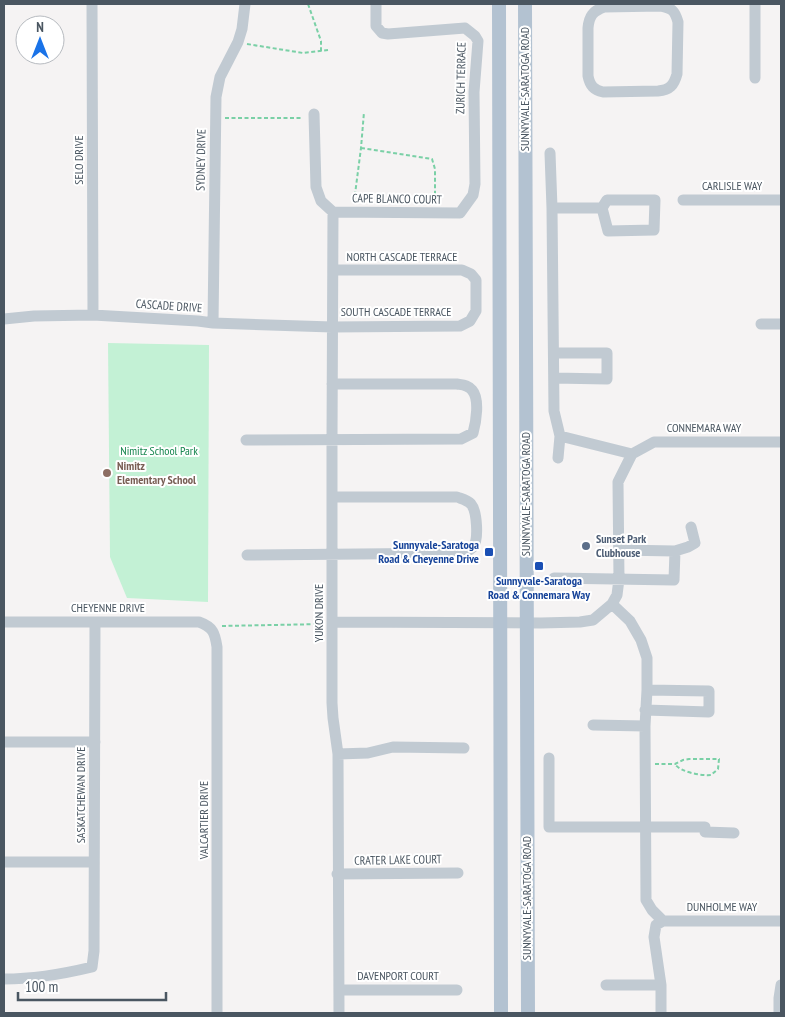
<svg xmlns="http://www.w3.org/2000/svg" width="785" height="1017" viewBox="0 0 785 1017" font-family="'PT Sans Narrow',sans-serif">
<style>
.green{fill:#c3f1d5}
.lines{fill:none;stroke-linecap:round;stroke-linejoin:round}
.path{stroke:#7ad0a6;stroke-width:2;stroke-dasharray:4 2.5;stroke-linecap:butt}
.minor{stroke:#c1cad2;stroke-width:11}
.major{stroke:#b3c2d1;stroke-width:14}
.education-dot{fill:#8d6e63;stroke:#fff;stroke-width:2}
.service-dot{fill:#5c6f8a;stroke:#fff;stroke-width:2}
.transit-dot{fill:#1a4fb4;stroke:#fff;stroke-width:2}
.labels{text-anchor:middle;stroke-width:4;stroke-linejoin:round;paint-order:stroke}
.street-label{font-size:12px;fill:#4a5661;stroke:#fff}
.park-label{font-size:12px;fill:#17864f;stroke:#fff}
.education-label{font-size:12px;font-weight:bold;fill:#785e54;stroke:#fff;text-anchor:start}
.service-label{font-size:12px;font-weight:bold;fill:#4e5e75;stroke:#fff;text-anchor:start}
.transit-label{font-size:12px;font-weight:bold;fill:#164399;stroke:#fff;text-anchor:end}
</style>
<rect width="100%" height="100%" fill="#f5f3f3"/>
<!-- green -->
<path class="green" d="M 108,343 L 209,345 L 208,602 L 127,598 L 110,557 Z"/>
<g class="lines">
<!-- path -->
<path class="path" d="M 308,4 L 321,41 L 321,51
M 247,44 L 303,53 L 328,50
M 225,118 L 303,118
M 361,148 L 432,159 L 435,169 L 435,203
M 354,202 L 361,148 L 364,112
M 222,626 L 323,624
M 655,764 L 675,764 L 683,760 L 689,759 L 719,759 L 718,769 L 711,775 C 701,776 680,772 675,764"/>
<!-- minor -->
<path class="minor" d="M 92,4 L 93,315
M 661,6 C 672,8 675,11 678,22 L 677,74 C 674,85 670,90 658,91 L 603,92 C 594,90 590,86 588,76 L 588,28 C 589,16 593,11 604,7 Z
M 755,78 L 755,4
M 314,114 L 316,187 L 321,201 L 333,212
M 550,153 L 552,208 L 554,411 L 560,436 L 558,458
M 683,200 L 781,200
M 552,208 L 602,208 L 607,200 L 655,200 L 654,230 L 608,231 L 602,208
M 333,212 L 332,440 L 332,703 L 333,718 L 338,754 L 339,1013
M 333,212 L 460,213 L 473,195 L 475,184 L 474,92 L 478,41 L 475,36 L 465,28 L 388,34 L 382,33 L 376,26 L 376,4
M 4,319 L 34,316 L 93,315 L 198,321 L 213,323 L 332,327 L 460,326 L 470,321 L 476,311 L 476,280 L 471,274 L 462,270 L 333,270
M 213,323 L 216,97 L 220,77 L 238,42 L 242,29 L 245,4
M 761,324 L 781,324
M 554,353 L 607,353 L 607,379 L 554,378
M 560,436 L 632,454
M 246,440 L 461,439 L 473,433 C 476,422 480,399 472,390 C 468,385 463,385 457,384 L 332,384
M 675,551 L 688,547 L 695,543 L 691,527
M 247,555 L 463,553 C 466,552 471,549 473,547 C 479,540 477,511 471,504 C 467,500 462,499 457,497 L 332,497
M 554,578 L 674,580 L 675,551 L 619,550
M 612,604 L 630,621 L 641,640 L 647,658 L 647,690 L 645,726 L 646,900 L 652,910 L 663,921
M 4,622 L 199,622 C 213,627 215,633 217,647 L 217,1013
M 332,622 L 541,623 L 580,622 L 593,620 L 612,604 L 617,595 L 619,579 L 618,482 L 632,454 L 654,442 L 781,442
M 645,710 L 709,712 L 709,691 L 647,690
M 593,725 L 645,726
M 4,742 L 95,742
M 338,754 L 368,753 L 393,747 L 464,748
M 549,758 L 549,827 L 705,827 L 705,832 L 734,833
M 4,862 L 94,862
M 337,874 L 458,873
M 663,921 L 781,921
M 4,979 C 33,979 63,974 92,967 L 94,951 L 95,622
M 606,985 L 661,985
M 339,990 L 457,990
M 661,1013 L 661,985 L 654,937 L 656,925 L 663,921
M 779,1013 L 779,998 L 781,985"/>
<!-- major -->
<path class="major" d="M 499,4 L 501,1013
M 525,4 L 528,1013"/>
</g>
<!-- markers -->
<circle class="education-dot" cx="107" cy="473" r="5"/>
<circle class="service-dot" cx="586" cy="546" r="5"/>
<g class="transit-dot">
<rect x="484" y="547" width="10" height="10" rx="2.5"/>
<rect x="534" y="561" width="10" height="10" rx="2.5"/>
</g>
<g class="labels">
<!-- street labels -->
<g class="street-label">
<text transform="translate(461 78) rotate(-89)" y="4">ZURICH TERRACE</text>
<text transform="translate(525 89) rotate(-90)" y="4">SUNNYVALE-SARATOGA ROAD</text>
<text transform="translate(79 160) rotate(-90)" y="4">SELO DRIVE</text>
<text transform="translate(201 160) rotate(-89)" y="4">SYDNEY DRIVE</text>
<text x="732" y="190">CARLISLE WAY</text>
<text transform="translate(397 199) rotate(1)" y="4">CAPE BLANCO COURT</text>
<text x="402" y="261">NORTH CASCADE TERRACE</text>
<text transform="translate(169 306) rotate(4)" y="4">CASCADE DRIVE</text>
<text x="396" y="316">SOUTH CASCADE TERRACE</text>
<text x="704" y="432">CONNEMARA WAY</text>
<text transform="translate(526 494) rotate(-90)" y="4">SUNNYVALE-SARATOGA ROAD</text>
<text x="108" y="612">CHEYENNE DRIVE</text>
<text transform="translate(319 613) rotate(-90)" y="4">YUKON DRIVE</text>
<text transform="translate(81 795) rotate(-90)" y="4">SASKATCHEWAN DRIVE</text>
<text transform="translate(204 820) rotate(-90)" y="4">VALCARTIER DRIVE</text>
<text transform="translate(398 860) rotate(-1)" y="4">CRATER LAKE COURT</text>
<text transform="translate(527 898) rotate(-90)" y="4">SUNNYVALE-SARATOGA ROAD</text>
<text x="722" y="911">DUNHOLME WAY</text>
<text x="398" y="980">DAVENPORT COURT</text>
</g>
<!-- park labels -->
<g class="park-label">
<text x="159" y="455">Nimitz School Park</text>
</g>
<!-- education labels -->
<g class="education-label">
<text x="117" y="470">Nimitz<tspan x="117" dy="14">Elementary School</tspan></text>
</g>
<!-- service labels -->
<g class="service-label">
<text x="596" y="543">Sunset Park<tspan x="596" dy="14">Clubhouse</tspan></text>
</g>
<!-- transit labels -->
<g class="transit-label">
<text x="479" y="549">Sunnyvale-Saratoga<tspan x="479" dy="14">Road &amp; Cheyenne Drive</tspan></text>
<text x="539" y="585" text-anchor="middle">Sunnyvale-Saratoga<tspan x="539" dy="14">Road &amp; Connemara Way</tspan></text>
</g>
</g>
<!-- border -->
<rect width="785" height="1017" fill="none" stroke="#4a5661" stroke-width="10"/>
<!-- north arrow -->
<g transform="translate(40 40)"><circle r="24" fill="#ffffff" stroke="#b7bbc0"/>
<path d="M0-4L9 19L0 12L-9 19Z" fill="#1a73e8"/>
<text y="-8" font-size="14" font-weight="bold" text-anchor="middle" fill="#4a5661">N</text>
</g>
<!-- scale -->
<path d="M18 992v8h148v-8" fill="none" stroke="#4a5661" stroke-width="2.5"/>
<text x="25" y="992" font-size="15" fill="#4a5661" stroke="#ffffff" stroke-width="4" paint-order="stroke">100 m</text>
</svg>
